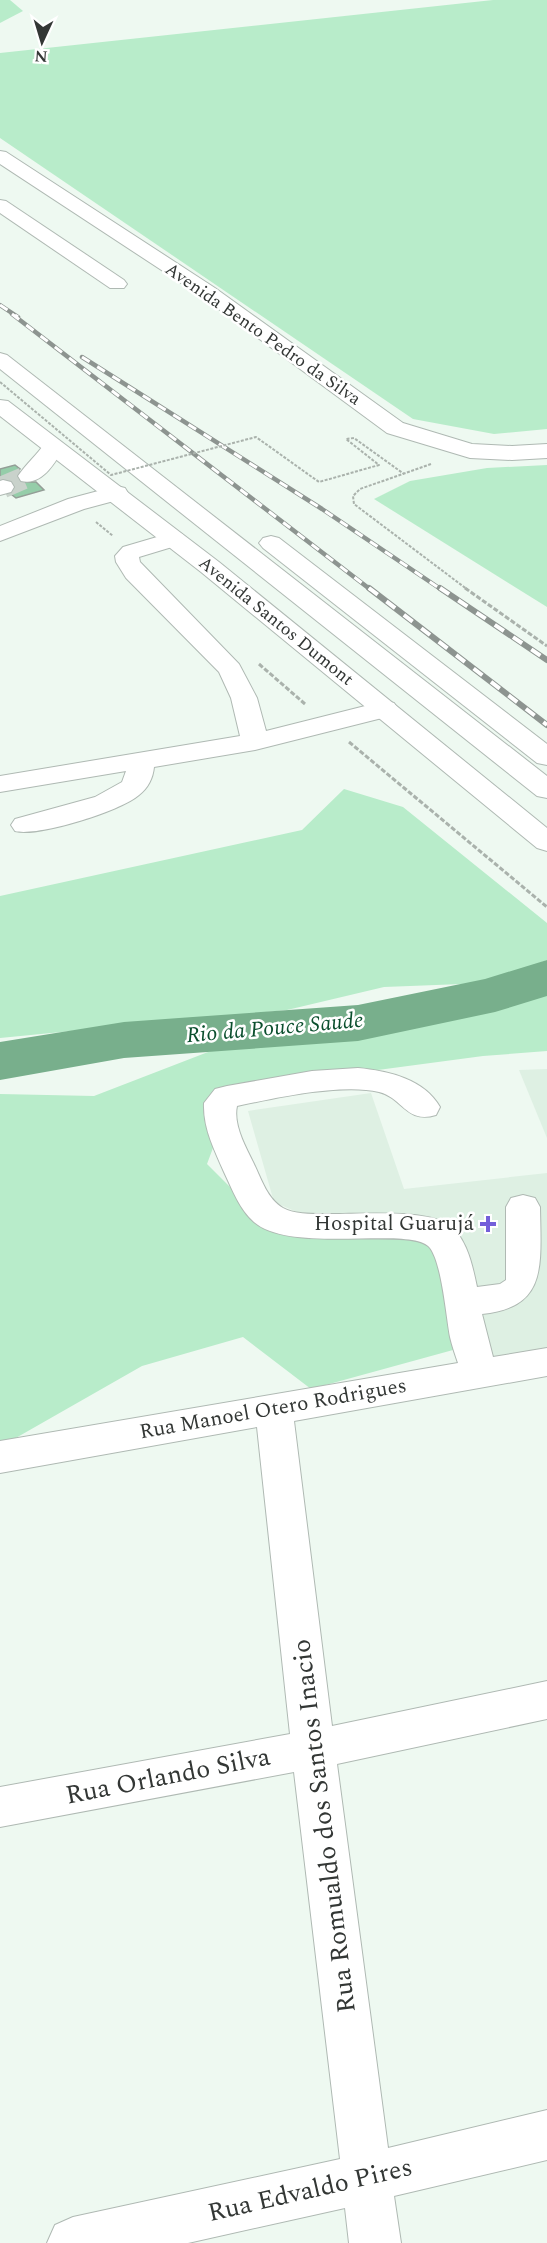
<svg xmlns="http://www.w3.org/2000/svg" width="547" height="2243" font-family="Spectral,serif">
	<rect width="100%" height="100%" fill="#eef9f1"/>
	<g fill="#def0e3">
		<path d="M 547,1069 L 547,1138 L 519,1070 Z"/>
		<path d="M 371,1093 L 404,1189 L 547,1173 L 547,1352 L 489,1362 L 456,1228 L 377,1217 L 317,1221 L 274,1202 L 248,1111 Z"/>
	</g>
	<g fill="#b8ecca">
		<path d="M 0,0 L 10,0 L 23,11 L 0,23 Z"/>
		<path d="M 493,0 L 547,0 L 547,429 L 494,434 L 413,419 L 0,138 L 0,53 Z"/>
		<path d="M 547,465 L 547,607 L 374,499 L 410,481 L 487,468 Z"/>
		<path d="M 344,789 L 403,807 L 547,923 L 547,960 L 488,983 L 384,987 L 287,1010 L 0,1038 L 0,896 L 302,830 Z"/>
		<path d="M 547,987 L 547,1051 L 483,1056 L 235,1089 L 207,1164 L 260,1217 L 441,1242 L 451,1286 L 453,1350 L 311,1389 L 243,1337 L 142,1366 L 14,1439 L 0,1441 L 0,1094 L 94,1096 L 260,1032 L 470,1010 Z"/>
	</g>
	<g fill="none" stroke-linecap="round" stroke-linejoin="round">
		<path fill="#78af8c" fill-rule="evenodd" d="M 547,960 L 547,996 L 495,1012 L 358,1041 L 124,1058 L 0,1080 L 0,1042 L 124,1022 L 358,1005 L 485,979 Z"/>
	</g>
	<path fill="#95cda9" stroke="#949e97" stroke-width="1.5" d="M 15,465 L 20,469 L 16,475 L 19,482 L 36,482 L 44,490 L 16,498 L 11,494 L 16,486 L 12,480 L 0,479 L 0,469 Z"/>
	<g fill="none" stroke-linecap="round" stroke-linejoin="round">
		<path stroke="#c9d2cb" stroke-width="22" stroke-dasharray="22 10" stroke-linecap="butt" d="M 3,487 L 29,476"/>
		<defs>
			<g id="minor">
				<path d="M 0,151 L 6,152 L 215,288 L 403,423 L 472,444 L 512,446 L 547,444 L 547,458 L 512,460 L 470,458 L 387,433 L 201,296 L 0,164 Z"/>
				<path d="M 0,200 L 6,201 L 124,280 L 127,284 L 124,288 L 110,288 L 0,213 Z"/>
				<path d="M 53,441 L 61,443 L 64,448 C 54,464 42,486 21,481 L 18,476 C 26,464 37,455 45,443 Z"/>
				<path d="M 3,480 L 11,482 L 14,487 L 11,492 L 0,495 L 0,481 Z"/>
				<path d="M 117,486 L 125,488 L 128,493 L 125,498 L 84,509 L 0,541 L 0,526 L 68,499 Z"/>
				<path d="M 174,532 L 182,534 L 186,539 L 182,544 L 139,557 L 140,562 L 239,664 L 257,698 L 266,731 L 385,701 L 394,703 L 398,709 L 394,715 L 255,750 L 154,767 C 153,778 148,788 139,795 C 121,811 38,837 15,831 L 11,825 L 15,819 L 95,797 L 122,782 L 126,771 L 0,792 L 0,776 L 240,736 L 231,698 L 219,672 L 126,578 L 116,562 L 115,556 L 123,547 Z"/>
				<path d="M 358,1068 C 389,1071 424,1079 440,1107 L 436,1115 C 406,1124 403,1098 379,1092 C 342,1083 275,1098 237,1106 C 233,1124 245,1146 253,1162 C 261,1178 267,1199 283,1208 C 294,1214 310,1214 323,1214 C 353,1215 432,1207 453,1228 C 468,1243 473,1268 477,1287 L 500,1284 L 506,1280 L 506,1207 L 511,1198 L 523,1195 L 535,1198 L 540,1207 C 541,1268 547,1307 482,1314 L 493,1357 L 547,1348 L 547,1376 L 294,1421 L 332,1726 L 547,1681 L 547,1719 L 337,1764 L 388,2148 L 547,2110 L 547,2160 L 394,2196 L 401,2243 L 349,2243 L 345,2208 L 188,2243 L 47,2243 L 55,2225 L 73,2217 L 340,2159 L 294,1772 L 0,1827 L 0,1787 L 290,1734 L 257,1427 L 0,1473 L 0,1441 L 458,1363 C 455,1354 452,1346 450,1337 C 446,1316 442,1264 430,1248 C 413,1225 292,1255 254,1222 C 240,1210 232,1189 224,1172 C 214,1149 203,1128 204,1103 L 215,1089 L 227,1086 L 312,1071 Z"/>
			</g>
			<g id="major">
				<path d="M 0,353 L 7,355 L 547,776 L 547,798 L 537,796 L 0,369 Z"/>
				<path d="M 0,400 L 8,401 L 219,562 L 547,828 L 547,851 L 537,848 L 201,572 L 0,416 Z"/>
				<path d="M 271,536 L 279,538 L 547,744 L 547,765 L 537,763 L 263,548 L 259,543 L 263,538 Z"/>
			</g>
		</defs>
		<use href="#minor" stroke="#afb9b3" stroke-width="2"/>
		<use href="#major" stroke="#afb9b3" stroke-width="2"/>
		<g stroke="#aab2ac" stroke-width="2" stroke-dasharray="3 1.5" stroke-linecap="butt">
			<path d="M 431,464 L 360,489 L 353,496 L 354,504 L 468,590"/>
			<path d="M 96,522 L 113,536"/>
		</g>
		<g stroke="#aab2ac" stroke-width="3" stroke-dasharray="5 2" stroke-linecap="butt">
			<path d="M 465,588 L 547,646"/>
			<path d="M 259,664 L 305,704"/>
			<path d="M 349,742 L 547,907"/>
		</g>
		<use href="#minor" fill="#fff" fill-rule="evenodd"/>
		<use href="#major" fill="#fff" fill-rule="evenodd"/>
		<defs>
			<g id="rail-far1">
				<path d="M 0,305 L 18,317"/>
				<path d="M 12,314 L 371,590"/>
				<path d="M 82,357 L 322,509 L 442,590"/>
			</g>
			<g id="rail">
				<path d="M 369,588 L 547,725"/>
				<path d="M 440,588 L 547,660"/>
			</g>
		</defs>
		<use href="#rail-far1" stroke="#8d9490" stroke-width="4.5"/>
		<use href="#rail" stroke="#8d9490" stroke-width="6"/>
		<use href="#rail-far1" stroke="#fff" stroke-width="3" stroke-dasharray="9" stroke-linecap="butt"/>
		<use href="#rail" stroke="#fff" stroke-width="4" stroke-dasharray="11" stroke-linecap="butt"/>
		<path stroke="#aab2ac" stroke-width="2" stroke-dasharray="3 1.5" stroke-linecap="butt" d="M 0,382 L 111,475 L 256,437 L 319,482 L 379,465 L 346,439 L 354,438 L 404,474"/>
	</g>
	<path fill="#745fda" stroke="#fff" stroke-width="2" d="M485 1215h6v6h6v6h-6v6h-6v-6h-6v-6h6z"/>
	<g text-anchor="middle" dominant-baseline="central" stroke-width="5" stroke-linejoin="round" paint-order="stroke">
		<g font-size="18" fill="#333735" stroke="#fff">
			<text transform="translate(263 334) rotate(35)">Avenida Bento Pedro da Silva</text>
			<text transform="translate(276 621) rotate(39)">Avenida Santos Dumont</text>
		</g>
		<g font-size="21" fill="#333735" stroke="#fff" text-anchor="end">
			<text x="474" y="1224">Hospital Guarujá</text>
		</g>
		<g font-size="21" fill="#333735" stroke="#fff">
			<text transform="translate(273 1409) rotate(-10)">Rua Manoel Otero Rodrigues</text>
		</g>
		<g font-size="22" font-style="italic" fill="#0b4f2e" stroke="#fff">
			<text transform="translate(275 1028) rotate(-5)">Rio da Pouce Saude</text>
		</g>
		<g font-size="26" fill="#333735" stroke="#fff">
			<text transform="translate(168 1776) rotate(-11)">Rua Orlando Silva</text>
			<text transform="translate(324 1826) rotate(-97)">Rua Romualdo dos Santos Inacio</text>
			<text transform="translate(310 2190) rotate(-13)">Rua Edvaldo Pires</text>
		</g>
	</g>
	<g transform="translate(42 42) rotate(184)" stroke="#ffffff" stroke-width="4.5" paint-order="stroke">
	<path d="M0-4.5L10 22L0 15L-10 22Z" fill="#333735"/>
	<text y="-9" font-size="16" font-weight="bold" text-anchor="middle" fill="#333735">N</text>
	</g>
</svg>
